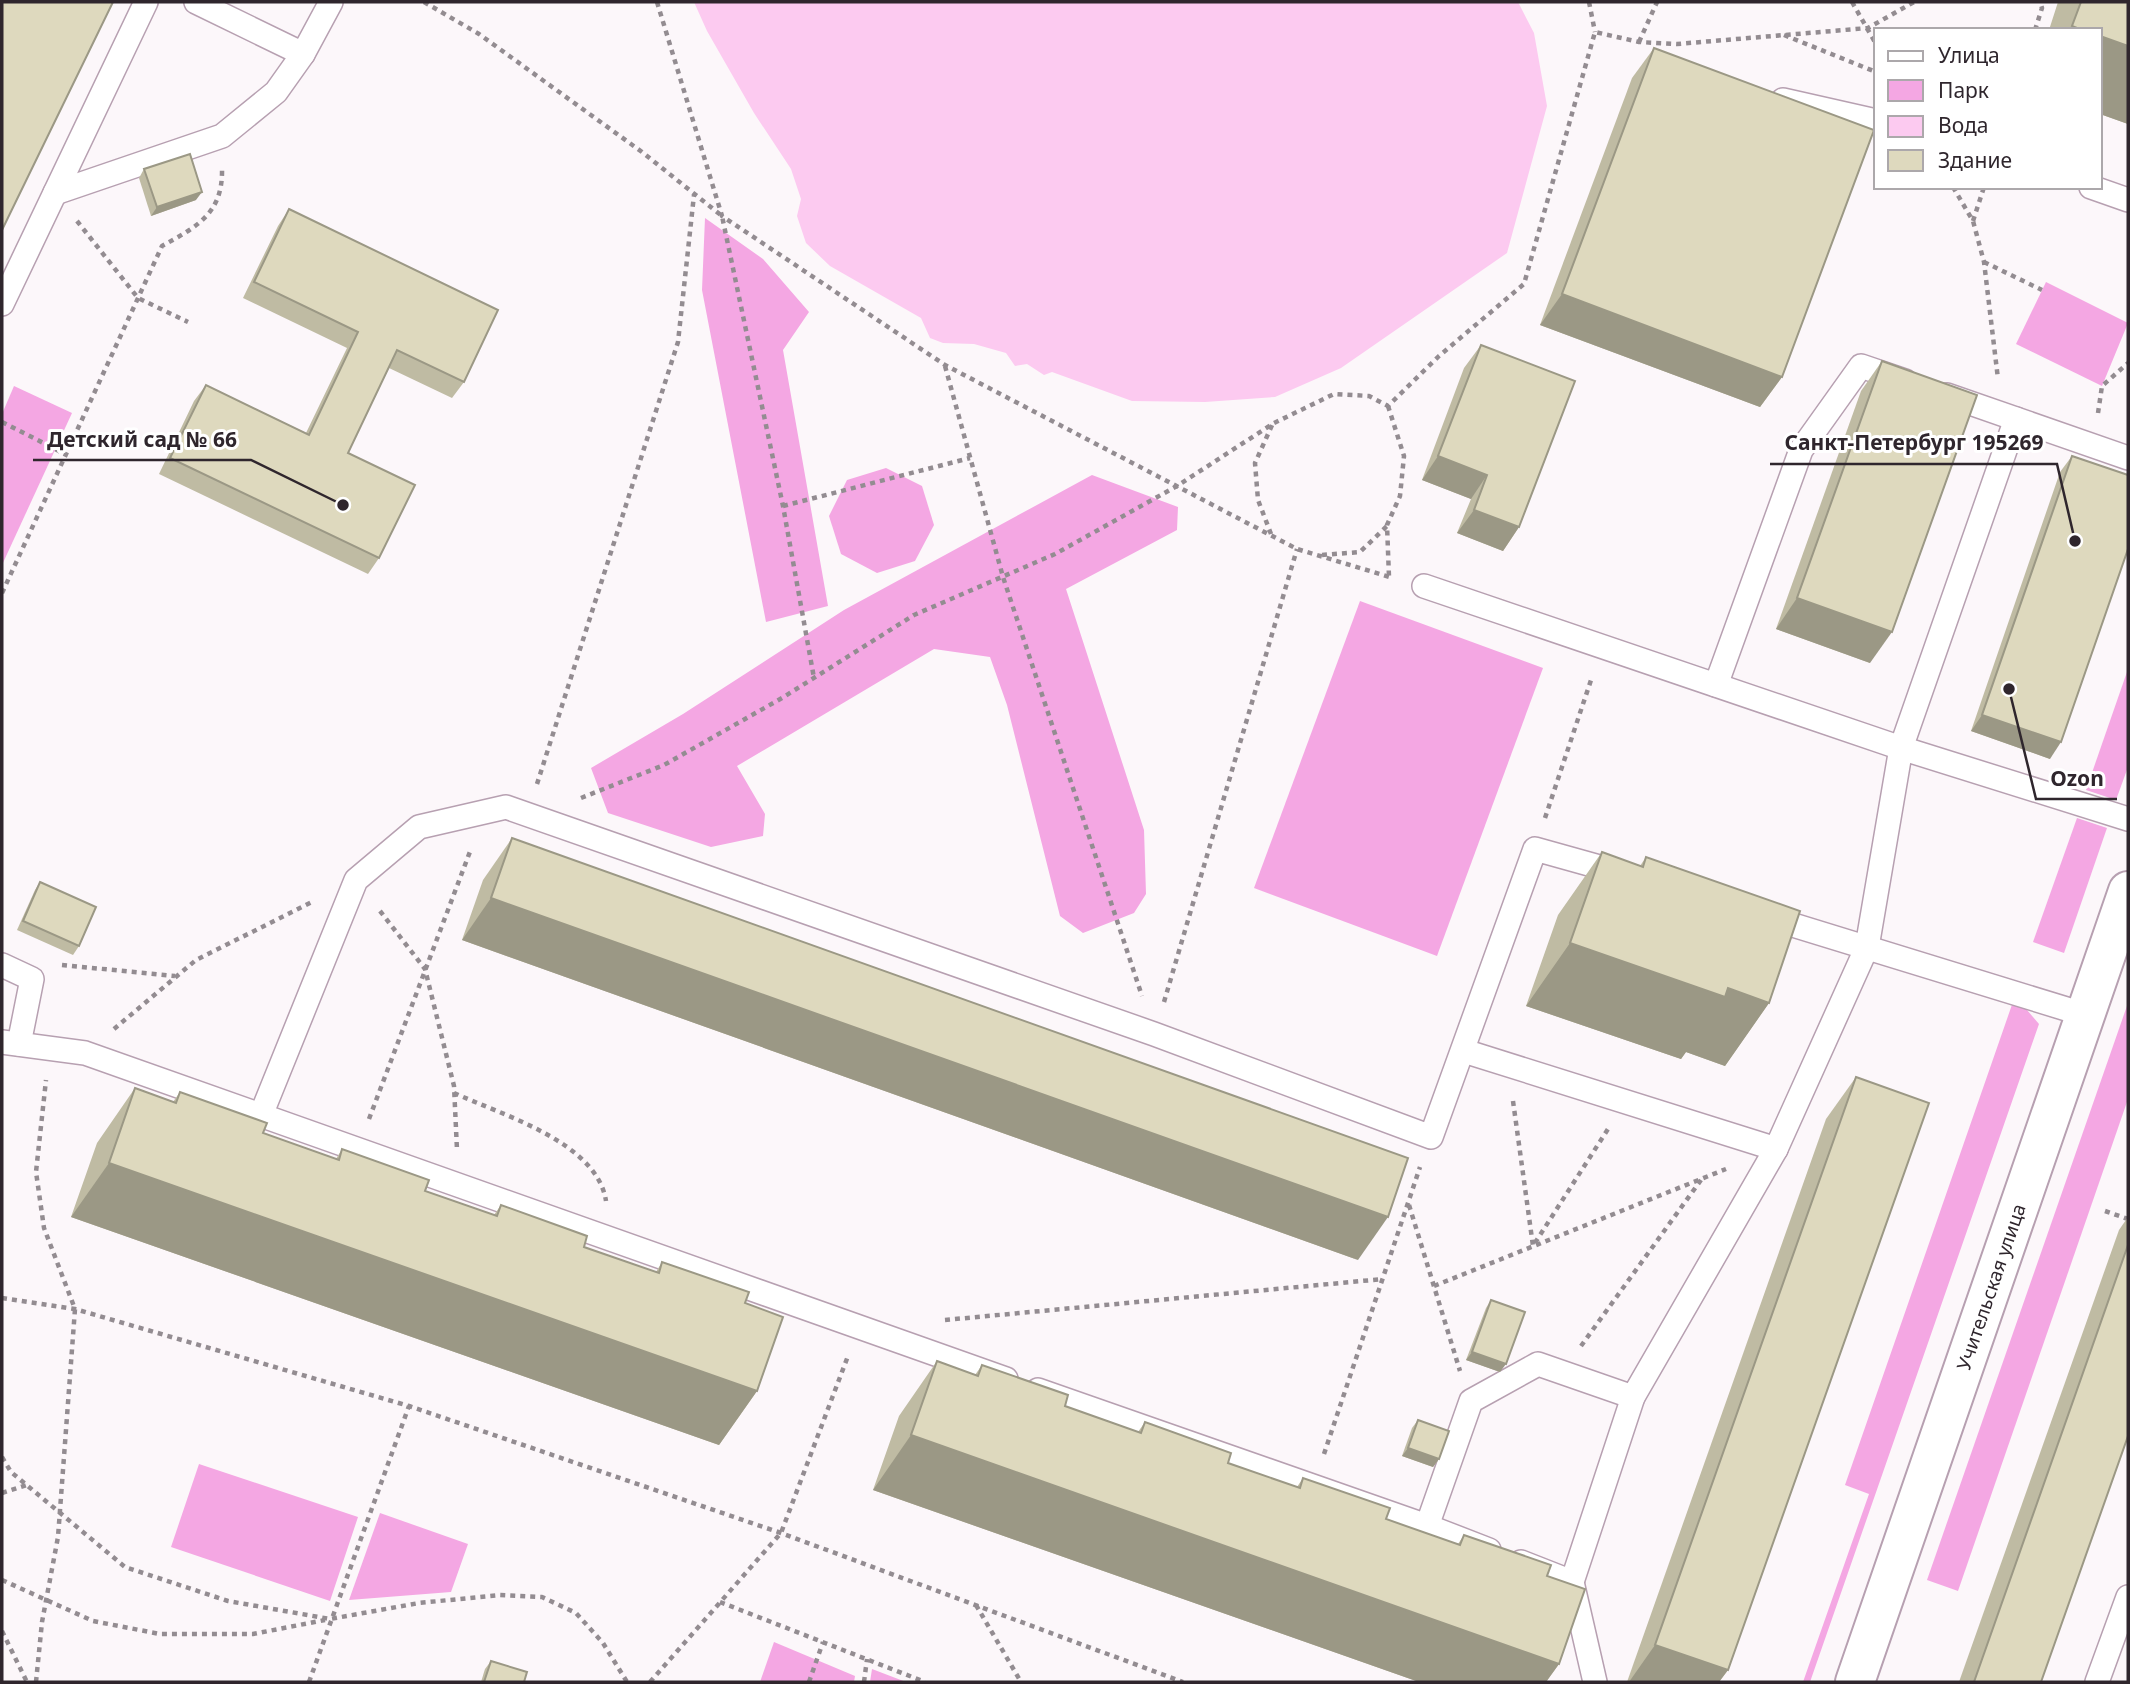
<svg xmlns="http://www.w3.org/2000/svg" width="2130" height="1684" font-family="'Noto Sans',sans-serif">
	<rect width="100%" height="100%" fill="#fcf7fa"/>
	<g fill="#f4a7e3">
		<path d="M 705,218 L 763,259 L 809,312 L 783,350 L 828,606 L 766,622 L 702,290 Z"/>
		<path d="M 2046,282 L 2128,323 L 2102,386 L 2016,344 Z"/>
		<path d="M 14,386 L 72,413 L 2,565 L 2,414 Z"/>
		<path d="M 886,468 L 922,486 L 934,525 L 915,561 L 877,573 L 841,554 L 829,516 L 847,480 Z"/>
		<path d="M 1092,475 L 1178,507 L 1177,530 L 1066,589 L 1144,830 L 1146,894 L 1134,913 L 1083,933 L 1060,916 L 1007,705 L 990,657 L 934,649 L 737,766 L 765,814 L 763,836 L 711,847 L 608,813 L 591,768 L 683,714 L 844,610 Z"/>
		<path d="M 1360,601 L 1543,668 L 1437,956 L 1254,888 Z"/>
		<path d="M 2128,669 L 2128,767 L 2116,800 L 2086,790 Z"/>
		<path d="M 2077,818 L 2107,828 L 2064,953 L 2033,942 Z"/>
		<path d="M 2015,996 L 2039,1024 L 1810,1682 L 1803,1682 L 1869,1494 L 1845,1485 Z"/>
		<path d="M 2128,1003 L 2128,1099 L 1958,1591 L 1927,1580 Z"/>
		<path d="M 199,1464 L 358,1517 L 330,1601 L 171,1547 Z"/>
		<path d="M 380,1513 L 468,1544 L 451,1592 L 349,1600 Z"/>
		<path d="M 774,1642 L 855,1676 L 854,1682 L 760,1682 Z"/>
		<path d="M 872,1669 L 906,1682 L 870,1682 Z"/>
	</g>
	<path fill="#fccaf0" d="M 694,2 L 1518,2 L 1534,33 L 1547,106 L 1507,253 L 1341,368 L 1275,397 L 1205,402 L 1132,401 L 1052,372 L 1044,375 L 1027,364 L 1015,366 L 1006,353 L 974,344 L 943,343 L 930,338 L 921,318 L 830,266 L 806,243 L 797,216 L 801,199 L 791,169 L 754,113 L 707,31 Z"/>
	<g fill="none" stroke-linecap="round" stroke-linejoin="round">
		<defs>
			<g id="service">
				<path d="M 196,2 L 303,54"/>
				<path d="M 1783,100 L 1876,121"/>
				<path d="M 2091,187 L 2128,200"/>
				<path d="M 55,193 L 222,136 L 276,92 L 303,54 L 331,2"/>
				<path d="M 2,304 L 146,2"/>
				<path d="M 1947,395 L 2128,458"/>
				<path d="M 1424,586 L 1901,748 L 2016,419"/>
				<path d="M 1716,685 L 1801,450 L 1861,366 L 1905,381"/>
				<path d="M 1767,917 L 2086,1015"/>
				<path d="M 2,965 L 32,979 L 19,1044"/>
				<path d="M 2,1042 L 85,1053 L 1006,1379"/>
				<path d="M 1464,1051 L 1776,1149"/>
				<path d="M 261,1115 L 356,880 L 419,827 L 506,807 L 1154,1034 L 1431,1137 L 1535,849 L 1621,873"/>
				<path d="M 1038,1390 L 1427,1526 L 1471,1401 L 1538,1364 L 1633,1397"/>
				<path d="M 1427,1526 L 1489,1550"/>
				<path d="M 1521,1562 L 1572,1582 L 1595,1682"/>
				<path d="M 1572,1582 L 1633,1397 L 1776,1149 L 1867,947 L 1901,748 L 2128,819"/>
				<path d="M 2097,1682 L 2128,1597"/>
			</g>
			<path id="minor" d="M 1855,1682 L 2128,891"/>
		</defs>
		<use href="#service" stroke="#b7a0b1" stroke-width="26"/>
		<use href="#minor" stroke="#b7a0b1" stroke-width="42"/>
		<g stroke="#938c91" stroke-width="4.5" stroke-dasharray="5 5" stroke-linecap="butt">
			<path d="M 424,2 L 479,34 L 642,152 L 722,216 L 783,506 L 814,678"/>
			<path d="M 657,2 L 722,216 L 945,365 L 1297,549 L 1393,578"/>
			<path d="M 1589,2 L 1595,32"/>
			<path d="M 1852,2 L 1876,44"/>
			<path d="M 2035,30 L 2042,8 L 2040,2"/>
			<path d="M 1784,35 L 1876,72"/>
			<path d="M 1639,42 L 1657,2"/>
			<path d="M 1953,187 L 1973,221 L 1984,262 L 1998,379"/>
			<path d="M 77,221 L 138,298 L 188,322"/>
			<path d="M 1973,221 L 1984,187"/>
			<path d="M 1984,262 L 2042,290"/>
			<path d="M 945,366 L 1003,577 L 1142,996"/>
			<path d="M 1388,406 L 1404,456 L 1400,496 L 1387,525 L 1389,577"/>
			<path d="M 2098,413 L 2102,386 L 2128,363"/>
			<path d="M 2,422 L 65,454"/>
			<path d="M 783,506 L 970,458"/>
			<path d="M 1271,534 L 1258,500 L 1255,463 L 1273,423"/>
			<path d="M 1322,555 L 1360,552 L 1387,526"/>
			<path d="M 2,593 L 162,246 C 196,227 223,214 222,169"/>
			<path d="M 537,784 L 678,342 L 694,195"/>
			<path d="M 581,798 L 664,765 L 782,698 L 914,615 L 1055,554 L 1177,486 L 1274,423 L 1334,394 L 1369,396 L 1388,406 L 1439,356 L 1524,284 L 1595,32 L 1639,42 L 1677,44 L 1868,28 L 1914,2"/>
			<path d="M 1545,818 L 1592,677"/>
			<path d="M 380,911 L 425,969 L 454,1086 L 457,1150"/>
			<path d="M 62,965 L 175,976"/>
			<path d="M 1164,1002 L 1297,549"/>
			<path d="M 114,1029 L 196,960 L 312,902"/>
			<path d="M 454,1093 C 502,1115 597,1142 606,1201"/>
			<path d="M 1513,1101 L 1533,1246 L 1608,1129"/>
			<path d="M 369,1119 L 471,849"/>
			<path d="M 1409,1205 L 1460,1371"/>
			<path d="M 2105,1211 L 2128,1219"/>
			<path d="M 1434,1286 L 1726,1169"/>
			<path d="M 2,1298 L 75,1309 L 409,1406 L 781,1533 L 1183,1682"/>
			<path d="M 945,1320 L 1383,1279"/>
			<path d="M 1581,1346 L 1701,1180"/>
			<path d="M 1324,1454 L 1420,1167"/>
			<path d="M 2,1457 L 11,1472 L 125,1567 L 228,1601 L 330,1619 L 419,1603 L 500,1595 L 542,1597 L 576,1613 L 603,1643 L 627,1682"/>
			<path d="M 2,1493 L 27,1485"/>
			<path d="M 2,1580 L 93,1621 L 160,1634 L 253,1634 L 325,1620"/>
			<path d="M 720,1602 L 925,1682"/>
			<path d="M 976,1605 L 1021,1682"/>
			<path d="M 2,1631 L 27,1682"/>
			<path d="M 36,1682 L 42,1622 L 58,1537 L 75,1309 L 44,1228 L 36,1172 L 46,1080"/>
			<path d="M 309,1682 L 409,1406"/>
			<path d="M 650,1682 L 781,1533 L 848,1356"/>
			<path d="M 809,1682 L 823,1642"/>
			<path d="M 864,1682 L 867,1659"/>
		</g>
		<use href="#service" stroke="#fff" stroke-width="23"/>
		<use href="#minor" stroke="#fff" stroke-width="38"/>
	</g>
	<g fill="#bfbba3">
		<path d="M 2058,2 L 2128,2 L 2128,124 L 2100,114 L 2100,30 L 2049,30 Z"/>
		<path d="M 1654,48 L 1782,377 L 1760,407 L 1540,325 L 1632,78 Z"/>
		<path d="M 144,169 L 196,200 L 151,216 L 139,178 Z"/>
		<path d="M 289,209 L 464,382 L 452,398 L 389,368 L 348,453 L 379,558 L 368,574 L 159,474 L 194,401 L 206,385 L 306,433 L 347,348 L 243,298 L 278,226 Z"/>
		<path d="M 1481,345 L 1519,527 L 1503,551 L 1457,533 L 1471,499 L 1422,480 L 1464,368 Z"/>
		<path d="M 1882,361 L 1870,663 L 1776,629 L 1861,391 Z"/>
		<path d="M 2072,456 L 2050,759 L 1971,731 L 2060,472 Z"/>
		<path d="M 512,838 L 1358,1260 L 462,940 L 483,880 Z"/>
		<path d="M 1602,852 L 1640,866 L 1646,857 L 1769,1003 L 1725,1066 L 1686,1052 L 1681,1059 L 1526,1006 L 1558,915 Z"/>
		<path d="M 40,882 L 79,946 L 73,955 L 17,930 L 35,890 Z"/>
		<path d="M 1856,1077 L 1728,1670 L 1719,1682 L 1627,1682 L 1826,1119 Z"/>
		<path d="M 135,1088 L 173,1102 L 180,1092 L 263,1133 L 336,1159 L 342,1149 L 425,1191 L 494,1215 L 501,1205 L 584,1247 L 656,1272 L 662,1262 L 745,1303 L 757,1391 L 719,1445 L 71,1217 L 97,1143 Z"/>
		<path d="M 2128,1217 L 2128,1436 L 2041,1682 L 1959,1682 L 2119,1230 Z"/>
		<path d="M 1491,1300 L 1500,1372 L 1466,1360 L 1486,1308 Z"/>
		<path d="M 937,1361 L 975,1375 L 982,1365 L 1065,1406 L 1138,1432 L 1145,1422 L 1228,1463 L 1297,1487 L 1303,1478 L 1386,1519 L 1458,1544 L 1464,1535 L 1547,1576 L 1559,1664 L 1546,1682 L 1419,1682 L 873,1490 L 899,1416 Z"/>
		<path d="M 1418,1420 L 1439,1459 L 1433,1467 L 1402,1456 L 1412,1428 Z"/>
		<path d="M 491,1661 L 524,1682 L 481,1682 L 485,1669 Z"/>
	</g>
	<g fill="#9b9885">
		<path d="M 2072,26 L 2082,30 L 2070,30 Z"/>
		<path d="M 2100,36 L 2128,46 L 2128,124 L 2100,114 Z"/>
		<path d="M 202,192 L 196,200 L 151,216 L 157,207 Z"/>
		<path d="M 1562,294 L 1782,377 L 1760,407 L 1540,325 Z"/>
		<path d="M 1438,456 L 1487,475 L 1471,499 L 1422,480 Z"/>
		<path d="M 1474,510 L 1519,527 L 1503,551 L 1457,533 Z"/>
		<path d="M 1797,598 L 1892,632 L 1870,663 L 1776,629 Z"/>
		<path d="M 1982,715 L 2061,742 L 2050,759 L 1971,731 Z"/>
		<path d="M 491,898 L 1388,1217 L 1358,1260 L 462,940 Z"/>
		<path d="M 1570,943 L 1728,988 L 1769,1003 L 1725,1066 L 1686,1052 L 1681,1059 L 1526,1006 Z"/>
		<path d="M 109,1163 L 757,1391 L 719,1445 L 71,1217 Z"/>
		<path d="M 1472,1352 L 1506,1364 L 1500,1372 L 1466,1360 Z"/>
		<path d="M 911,1435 L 1559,1664 L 1546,1682 L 1419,1682 L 873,1490 Z"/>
		<path d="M 1408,1448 L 1439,1459 L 1433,1467 L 1402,1456 Z"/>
		<path d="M 1655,1645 L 1728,1670 L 1719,1682 L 1629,1682 Z"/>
	</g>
	<g fill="#ded9be" stroke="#9b9885" stroke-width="2">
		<path d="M 2,2 L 113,2 L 2,230 Z"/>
		<path d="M 2081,2 L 2128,2 L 2128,46 L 2100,36 L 2100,30 L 2082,30 L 2072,26 Z"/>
		<path d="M 1654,48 L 1874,130 L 1782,377 L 1562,294 Z"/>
		<path d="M 190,154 L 202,192 L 157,207 L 144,169 Z"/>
		<path d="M 289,209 L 498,310 L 464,382 L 397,350 L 348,453 L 415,485 L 379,558 L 170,458 L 206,385 L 309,435 L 358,332 L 254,282 Z"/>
		<path d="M 1481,345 L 1575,381 L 1519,527 L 1474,510 L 1487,475 L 1438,456 Z"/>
		<path d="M 1882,361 L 1977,395 L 1892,632 L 1797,598 Z"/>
		<path d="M 2072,456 L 2128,475 L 2128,549 L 2061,742 L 1982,715 Z"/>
		<path d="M 512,838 L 1408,1158 L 1388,1217 L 491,898 Z"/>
		<path d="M 1602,852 L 1643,867 L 1646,857 L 1800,911 L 1769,1003 L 1728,988 L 1725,997 L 1570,943 Z"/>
		<path d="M 40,882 L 96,907 L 79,946 L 23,921 Z"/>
		<path d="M 1856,1077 L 1929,1103 L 1728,1670 L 1655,1645 Z"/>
		<path d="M 135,1088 L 176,1103 L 180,1092 L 267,1123 L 263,1133 L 339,1160 L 342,1149 L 429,1180 L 425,1191 L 497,1216 L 501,1205 L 587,1236 L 584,1247 L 659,1273 L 662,1262 L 749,1292 L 745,1303 L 783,1317 L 757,1391 L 109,1163 Z"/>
		<path d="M 2128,1245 L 2128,1436 L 2041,1682 L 1974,1682 Z"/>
		<path d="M 1491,1300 L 1525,1312 L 1506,1364 L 1472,1352 Z"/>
		<path d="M 937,1361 L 978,1376 L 982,1365 L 1068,1395 L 1065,1406 L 1141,1433 L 1145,1422 L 1231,1453 L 1228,1463 L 1300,1488 L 1303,1478 L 1390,1508 L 1386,1519 L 1460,1545 L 1464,1535 L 1551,1565 L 1547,1576 L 1585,1589 L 1559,1664 L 911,1435 Z"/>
		<path d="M 1418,1420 L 1449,1431 L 1439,1459 L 1408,1448 Z"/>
		<path d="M 491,1661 L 527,1672 L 524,1682 L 484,1682 Z"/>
	</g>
	<g text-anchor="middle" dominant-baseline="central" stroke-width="6" stroke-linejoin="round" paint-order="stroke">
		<g font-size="19" fill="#2f262d" stroke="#fff">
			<text transform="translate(1991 1287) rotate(-71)">Учительская улица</text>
		</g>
	</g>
	<path fill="none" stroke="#2f262d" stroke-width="2.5" d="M343 505L251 460H33M2075 541L2057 464H1770M2009 689L2036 799H2117"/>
	<g fill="#2f262d" stroke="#fff" stroke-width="2.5">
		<circle cx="343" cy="505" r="7"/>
		<circle cx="2075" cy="541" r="7"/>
		<circle cx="2009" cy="689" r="7"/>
	</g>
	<g font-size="21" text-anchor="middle" font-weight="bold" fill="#2f262d" stroke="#fff" stroke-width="6" stroke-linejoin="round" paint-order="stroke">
		<text x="142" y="447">Детский сад № 66</text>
		<text x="1914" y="450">Санкт-Петербург 195269</text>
		<text x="2077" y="786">Ozon</text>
	</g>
	<rect width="2130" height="1684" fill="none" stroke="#2f262d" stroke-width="7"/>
	<rect x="1874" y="28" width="228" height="161" fill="#ffffff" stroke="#aca8ab" stroke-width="2"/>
	<rect x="1888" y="51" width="35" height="10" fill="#ffffff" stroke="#aca8ab" stroke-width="2"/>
	<text x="1938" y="63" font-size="21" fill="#2f262d">Улица</text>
	<rect x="1888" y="80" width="35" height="21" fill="#f4a7e3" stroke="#aca8ab" stroke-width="2"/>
	<text x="1938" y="98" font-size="21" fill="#2f262d">Парк</text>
	<rect x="1888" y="116" width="35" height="21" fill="#fccaf0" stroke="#aca8ab" stroke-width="2"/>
	<text x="1938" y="133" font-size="21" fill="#2f262d">Вода</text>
	<rect x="1888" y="150" width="35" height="21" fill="#ded9be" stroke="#aca8ab" stroke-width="2"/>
	<text x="1938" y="168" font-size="21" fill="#2f262d">Здание</text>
</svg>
